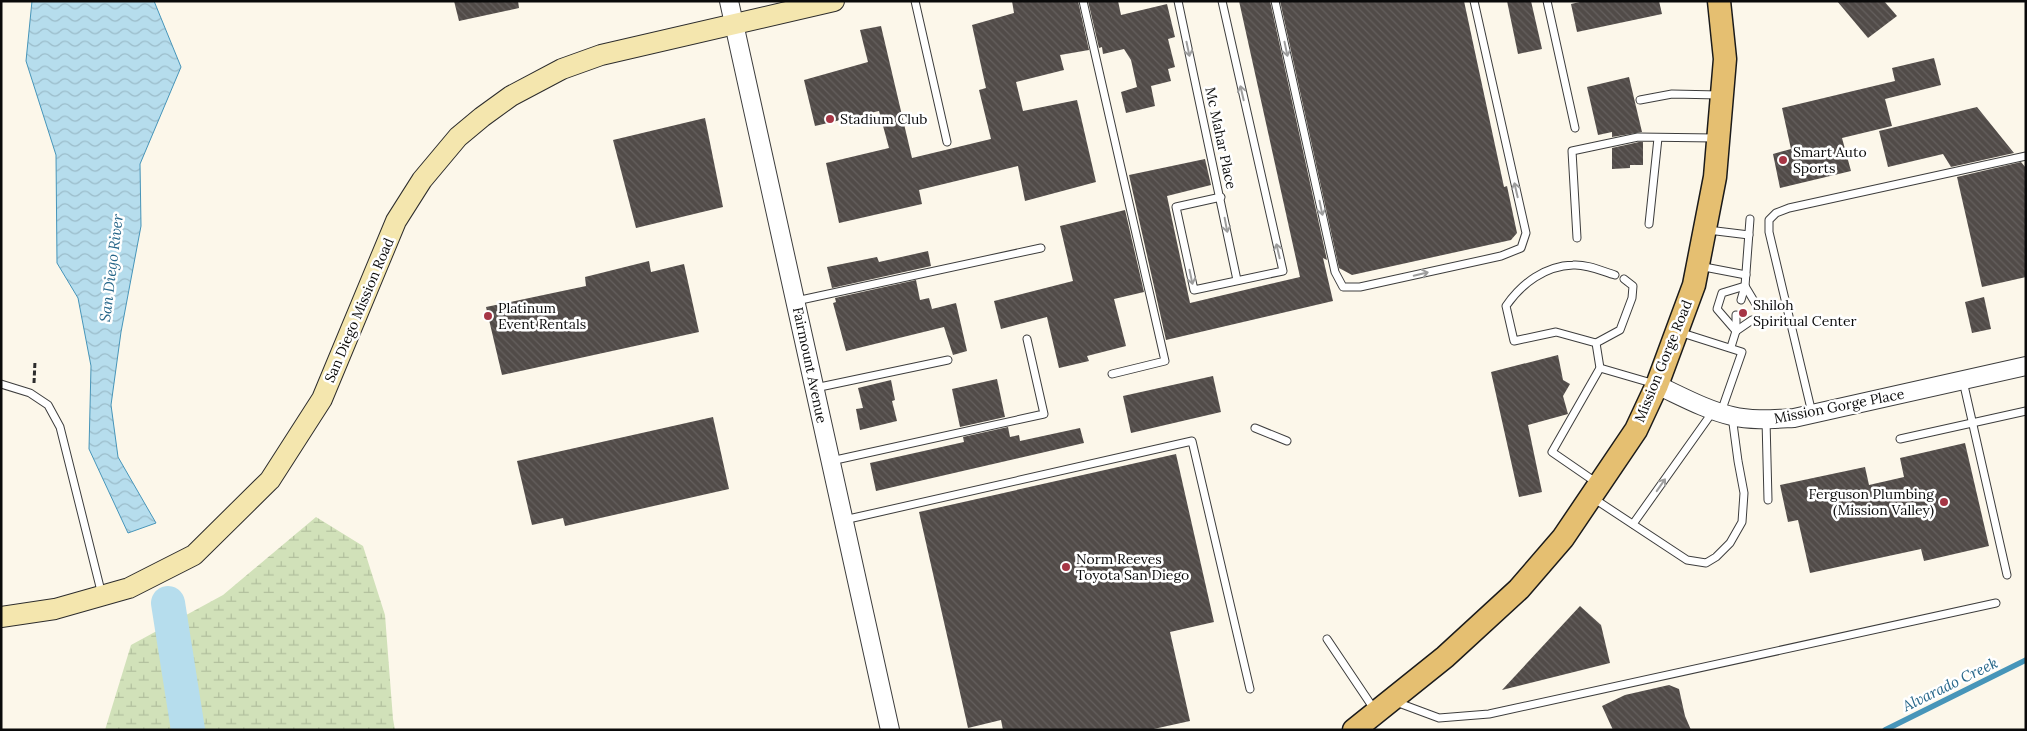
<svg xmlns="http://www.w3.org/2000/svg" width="2027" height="731" font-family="Lora,serif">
	<defs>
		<pattern id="wetland-marsh" width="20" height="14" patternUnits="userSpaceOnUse" patternTransform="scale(1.25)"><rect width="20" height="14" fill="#d1e1b9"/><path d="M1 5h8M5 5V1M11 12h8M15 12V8" fill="none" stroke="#b2c09e"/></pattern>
		<pattern id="water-waves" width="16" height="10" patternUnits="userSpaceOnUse" patternTransform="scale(1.25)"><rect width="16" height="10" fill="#b6dded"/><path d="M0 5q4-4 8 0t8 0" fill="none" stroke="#9bbcca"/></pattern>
		<pattern id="building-back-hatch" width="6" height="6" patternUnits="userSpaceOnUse" patternTransform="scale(1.25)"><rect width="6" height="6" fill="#514b48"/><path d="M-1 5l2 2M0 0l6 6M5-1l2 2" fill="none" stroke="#65605e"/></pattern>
	</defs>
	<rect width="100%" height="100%" fill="#fcf7ea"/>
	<path fill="url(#wetland-marsh)" d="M 316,517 L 363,546 L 385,615 L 393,719 L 395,730 L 105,730 L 131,645 L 223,595 Z"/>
	<path fill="url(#water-waves)" stroke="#4795b9" d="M 32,1 L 154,1 L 181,67 L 140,164 L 141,226 L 121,332 L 111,405 L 118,457 L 156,523 L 128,533 L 89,449 L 91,366 L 78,298 L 57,263 L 56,155 L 26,61 Z"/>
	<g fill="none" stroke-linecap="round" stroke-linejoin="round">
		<path stroke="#4795b9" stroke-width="5.5" d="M 1885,730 L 2026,660"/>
		<path stroke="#b6dded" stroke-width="34" d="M 168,603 L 188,730"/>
	</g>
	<g fill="url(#building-back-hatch)">
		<path d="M 454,1 L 518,1 L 519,8 L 459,21 Z"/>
		<path d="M 1012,1 L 1078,1 L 1089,50 L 1060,55 L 1064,70 L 1016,82 L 1023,111 L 1077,100 L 1096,182 L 1025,201 L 1018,166 L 919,190 L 922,204 L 839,223 L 826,163 L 889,148 L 879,111 L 815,126 L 804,80 L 868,62 L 860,30 L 881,26 L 912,158 L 991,139 L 979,90 L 986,88 L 972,25 L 1014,13 Z"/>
		<path d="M 1088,1 L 1118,1 L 1121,15 L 1167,4 L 1175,37 L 1168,39 L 1175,67 L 1168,69 L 1171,81 L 1151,86 L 1155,106 L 1126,113 L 1121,92 L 1137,87 L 1131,60 L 1124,49 L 1103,54 L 1102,47 L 1099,48 Z"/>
		<path d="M 1239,1 L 1270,1 L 1327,260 L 1323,258 L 1333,301 L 1166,340 L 1129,175 L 1205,159 L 1211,185 L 1167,196 L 1190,303 L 1300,277 Z"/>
		<path d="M 1280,1 L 1464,1 L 1504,187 L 1507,186 L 1517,233 L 1511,240 L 1352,275 L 1339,268 Z"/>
		<path d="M 1507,1 L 1531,1 L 1542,49 L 1518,54 Z"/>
		<path d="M 1584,1 L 1659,1 L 1662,14 L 1577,32 L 1571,4 Z"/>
		<path d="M 1837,1 L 1884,1 L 1897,16 L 1868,38 Z"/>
		<path d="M 1934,58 L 1941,85 L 1885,99 L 1892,126 L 1842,138 L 1851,171 L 1780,188 L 1773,154 L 1791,149 L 1782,108 L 1895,81 L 1892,68 Z"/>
		<path d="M 1629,77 L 1642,132 L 1612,137 L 1612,132 L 1598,135 L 1587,87 Z"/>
		<path d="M 1977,107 L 2014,153 L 1951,167 L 1943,154 L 1888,167 L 1879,131 Z"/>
		<path d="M 705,118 L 723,207 L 636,228 L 613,140 Z"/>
		<path d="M 1639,142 L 1643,142 L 1643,165 L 1630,165 L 1630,168 L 1612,169 L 1612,148 Z"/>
		<path d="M 2021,162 L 2026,168 L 2026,277 L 1982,287 L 1957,177 Z"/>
		<path d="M 1125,210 L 1144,292 L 1114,299 L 1126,346 L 1087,356 L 1089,361 L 1059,368 L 1047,317 L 1001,329 L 994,301 L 1073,281 L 1060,226 Z"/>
		<path d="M 928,251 L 931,266 L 832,288 L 827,267 L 877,257 L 879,262 Z"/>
		<path d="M 649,261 L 651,272 L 684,264 L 699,332 L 502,375 L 486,307 L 586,286 L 585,277 Z"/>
		<path d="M 916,280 L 920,300 L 929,298 L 932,309 L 956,303 L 967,351 L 953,355 L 944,327 L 846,351 L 833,303 L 836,302 L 835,298 Z"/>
		<path d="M 1984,297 L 1991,329 L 1972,333 L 1965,302 Z"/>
		<path d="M 1558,355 L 1563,380 L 1570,384 L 1563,396 L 1568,414 L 1528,425 L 1542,492 L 1519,497 L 1491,372 Z"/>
		<path d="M 1213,376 L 1221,412 L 1131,433 L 1123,396 Z"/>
		<path d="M 997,379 L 1005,417 L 960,427 L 952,389 Z"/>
		<path d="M 891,380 L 895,400 L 892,401 L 897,421 L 860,430 L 856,409 L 863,408 L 858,388 Z"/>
		<path d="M 713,417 L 729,489 L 565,526 L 563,518 L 532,525 L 517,461 Z"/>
		<path d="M 1008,427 L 1010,437 L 1019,435 L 1020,441 L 1080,428 L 1084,443 L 876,491 L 870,463 L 964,442 L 963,437 Z"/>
		<path d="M 1965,443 L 1989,546 L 1924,561 L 1921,549 L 1810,573 L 1798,520 L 1788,522 L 1780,485 L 1865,467 L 1869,485 L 1904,477 L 1900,458 Z"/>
		<path d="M 1176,454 L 1214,622 L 1170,632 L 1190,721 L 1149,730 L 1003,730 L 1001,720 L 968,728 L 919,512 Z"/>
		<path d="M 1580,606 L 1601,625 L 1610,663 L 1502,690 Z"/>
		<path d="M 1669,685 L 1679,689 L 1685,716 L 1691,730 L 1613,730 L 1602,706 L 1625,695 Z"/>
	</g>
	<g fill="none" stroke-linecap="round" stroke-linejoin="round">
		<defs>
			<g id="service">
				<path d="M 915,1 L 947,142"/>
				<path d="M 1083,1 L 1165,361 L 1112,374"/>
				<path d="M 1178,1 L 1237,280"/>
				<path d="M 1275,1 L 1335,272 L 1343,287 L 1360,287 L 1501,256 L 1521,248 L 1526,233 L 1474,1"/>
				<path d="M 1547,1 L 1575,128"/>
				<path d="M 1640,100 L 1672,94 L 1719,95"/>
				<path d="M 1221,197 L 1176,207 L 1194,290 L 1283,271 L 1222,1"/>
				<path d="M 1649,224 L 1658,138"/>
				<path d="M 1708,230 L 1749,235"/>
				<path d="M 1577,238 L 1572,151 L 1638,137 L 1715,138"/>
				<path d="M 1699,266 L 1746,275"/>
				<path d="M 1745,286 L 1757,306"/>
				<path d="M 1741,300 L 1745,286 L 1750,219"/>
				<path d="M 796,301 L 1041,248"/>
				<path d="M 1736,331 L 1717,309 L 1722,293 L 1745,286"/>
				<path d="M 1736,331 L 1752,320"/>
				<path d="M 1679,332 L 1742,352 L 1721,412"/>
				<path d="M 1596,343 L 1620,330 L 1632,298 L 1633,286 L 1624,279"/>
				<path d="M 1731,347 L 1736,331 L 1736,315"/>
				<path d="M 1600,368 L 1655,384"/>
				<path d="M 1963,381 L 2007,575"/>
				<path d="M 1,384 L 30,393 L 48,405 L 60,427 L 102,595"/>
				<path d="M 815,388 L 948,360"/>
				<path d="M 1812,413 L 1769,232 L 1769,220 L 1776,213 L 1789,208 L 2026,156"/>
				<path d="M 1766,420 L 1768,500"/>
				<path d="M 1255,428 L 1287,441"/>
				<path d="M 1900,439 L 2026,411"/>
				<path d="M 831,461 L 1044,414 L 1027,339"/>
				<path d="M 1597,483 L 1552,452 L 1600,368 L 1596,343 L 1556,332 L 1514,341 L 1506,306 C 1522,283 1545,266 1573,265 C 1587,264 1602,271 1615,275"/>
				<path d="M 1593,498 L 1687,560 L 1706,563 L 1716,557 L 1730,543 L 1742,522 L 1744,493 L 1738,461 L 1732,416"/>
				<path d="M 844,520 L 1192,441 L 1250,689"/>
				<path d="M 1633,524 L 1714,410"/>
				<path d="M 1327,639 L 1374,709"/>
				<path d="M 1396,702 L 1439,718 L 1489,714 L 1996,603"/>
			</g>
			<g id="tertiary">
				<path d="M 729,1 L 890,730"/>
				<path d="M 1657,385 C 1681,396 1706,410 1732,416 C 1752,421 1774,419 1794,418 L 2026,366"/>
			</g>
			<path id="secondary" d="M 1,617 L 55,609 L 129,588 L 194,555 L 270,480 L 322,399 L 396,221 L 422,180 L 458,137 L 482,117 L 511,96 L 562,69 L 601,55 L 834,1"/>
			<path id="primary" d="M 1354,730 L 1445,657 L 1519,589 L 1563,538 L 1636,430 L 1657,385 L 1694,285 L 1715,177 L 1725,59 L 1719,1"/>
		</defs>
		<use href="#service" stroke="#3d3d3d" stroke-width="9"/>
		<use href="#tertiary" stroke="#3d3d3d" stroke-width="20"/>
		<use href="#secondary" stroke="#2c2c2c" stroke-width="22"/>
		<use href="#primary" stroke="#1b1b1b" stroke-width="25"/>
		<path stroke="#2c2c2c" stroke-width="3" stroke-dasharray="5 2.5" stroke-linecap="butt" d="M 34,383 L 35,361"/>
		<use href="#service" stroke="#fff" stroke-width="7"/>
		<use href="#tertiary" stroke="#fff" stroke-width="18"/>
		<use href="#secondary" stroke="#f4e6ae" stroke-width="20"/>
		<use href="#primary" stroke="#e5bf71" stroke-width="22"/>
	</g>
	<defs><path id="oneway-shaft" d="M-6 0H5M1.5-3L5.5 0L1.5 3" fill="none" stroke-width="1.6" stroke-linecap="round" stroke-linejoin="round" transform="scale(1.25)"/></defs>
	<g stroke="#9d9d9d">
		<use href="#oneway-shaft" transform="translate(1188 49) rotate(78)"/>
		<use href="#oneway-shaft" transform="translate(1286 49) rotate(78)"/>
		<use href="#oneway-shaft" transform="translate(1242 93) rotate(-103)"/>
		<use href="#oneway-shaft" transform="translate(1516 190) rotate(-103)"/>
		<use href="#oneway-shaft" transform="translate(1321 208) rotate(78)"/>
		<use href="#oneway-shaft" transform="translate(1226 225) rotate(79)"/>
		<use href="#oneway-shaft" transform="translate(1278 251) rotate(-103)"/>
		<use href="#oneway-shaft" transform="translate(1421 274) rotate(-13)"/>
		<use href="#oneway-shaft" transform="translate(1191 277) rotate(78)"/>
		<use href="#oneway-shaft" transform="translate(1661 485) rotate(-55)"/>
	</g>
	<g fill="#a63645" stroke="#fff" stroke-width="2">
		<circle cx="830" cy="119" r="5"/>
		<circle cx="1783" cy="160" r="5"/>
		<circle cx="1743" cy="313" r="5"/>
		<circle cx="488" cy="316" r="5"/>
		<circle cx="1944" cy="502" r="5"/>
		<circle cx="1066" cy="567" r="5"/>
	</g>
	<g text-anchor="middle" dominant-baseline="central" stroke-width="5" stroke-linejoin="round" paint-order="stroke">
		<g font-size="14" fill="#0a0a0a" stroke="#fff" text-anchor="start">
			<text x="840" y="119">Stadium Club</text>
			<text x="1793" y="152">Smart Auto<tspan x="1793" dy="16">Sports</tspan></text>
			<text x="1753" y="305">Shiloh<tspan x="1753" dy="16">Spiritual Center</tspan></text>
			<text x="498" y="308">Platinum<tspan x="498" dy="16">Event Rentals</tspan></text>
			<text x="1934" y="494" text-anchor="end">Ferguson Plumbing<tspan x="1934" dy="16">(Mission Valley)</tspan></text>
			<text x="1076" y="559">Norm Reeves<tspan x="1076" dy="16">Toyota San Diego</tspan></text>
		</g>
		<g font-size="14" fill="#0a0a0a" stroke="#fff">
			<text transform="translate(1221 138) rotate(78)">Mc Mahar Place</text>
			<text transform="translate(359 310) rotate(-67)">San Diego Mission Road</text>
			<text transform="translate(1663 361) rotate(-68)">Mission Gorge Road</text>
			<text transform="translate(810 365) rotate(78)">Fairmount Avenue</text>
			<text transform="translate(1839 406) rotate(-11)">Mission Gorge Place</text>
		</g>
		<g font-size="15" font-style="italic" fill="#266689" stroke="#fff">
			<text transform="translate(111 268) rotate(-83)">San Diego River</text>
			<text transform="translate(1950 684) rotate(-26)">Alvarado Creek</text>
		</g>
	</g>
	<rect width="2027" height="731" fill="none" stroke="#0a0a0a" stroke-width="5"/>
</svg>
